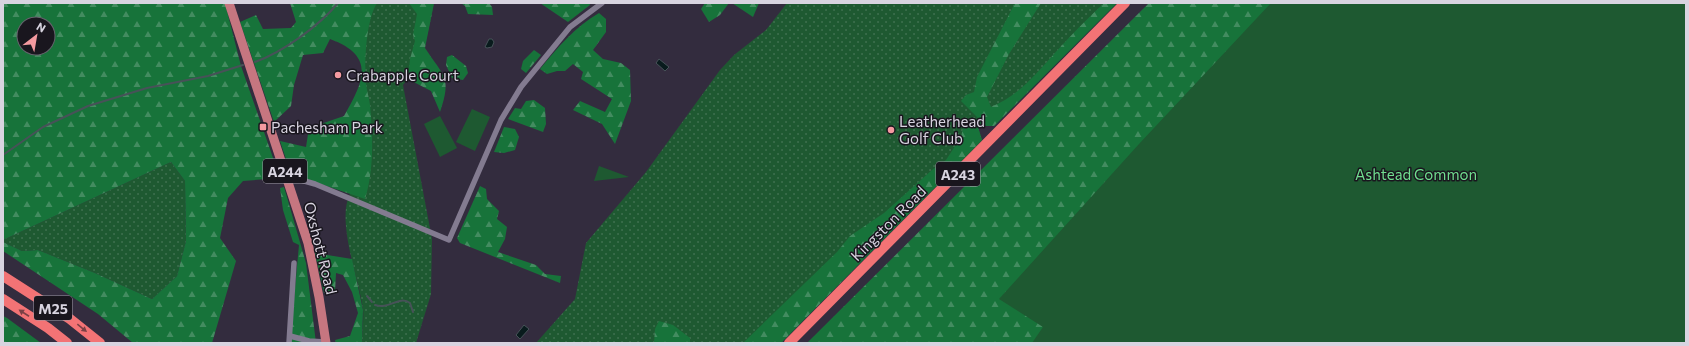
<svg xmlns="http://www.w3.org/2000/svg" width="1689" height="346" font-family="Commissioner,sans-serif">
	<defs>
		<pattern id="grass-dots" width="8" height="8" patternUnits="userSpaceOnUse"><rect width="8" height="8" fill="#1e5931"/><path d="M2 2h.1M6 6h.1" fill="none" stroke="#3e704f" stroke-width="1.8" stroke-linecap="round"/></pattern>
		<pattern id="forest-firs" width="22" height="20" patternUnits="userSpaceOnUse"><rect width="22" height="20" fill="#17733a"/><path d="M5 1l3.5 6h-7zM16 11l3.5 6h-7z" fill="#438c60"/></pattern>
	</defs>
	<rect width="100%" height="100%" fill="#332c3e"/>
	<g fill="url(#grass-dots)">
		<path d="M 364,3 L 434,3 C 428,32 424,62 403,85 L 432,239 L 431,294 L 416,343 L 362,343 C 362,332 364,320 363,309 C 359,279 336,221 350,194 L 363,69 L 356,42 Z"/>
		<path d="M 787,3 L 1117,3 L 994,126 L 986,126 L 983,123 L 978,127 L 982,140 L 968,155 L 860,262 L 781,343 L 536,343 L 575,299 L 586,243 L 646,172 L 720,70 L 734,55 L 766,30 Z"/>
		<path d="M 171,162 L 185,181 L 186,241 L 177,276 L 152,299 L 95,273 L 38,250 L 22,251 L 3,242 L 3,240 Z"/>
	</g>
	<g fill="url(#forest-firs)" fill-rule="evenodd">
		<path d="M 3,3 L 225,3 L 241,66 L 280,178 L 243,181 L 228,198 L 220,238 L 236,261 L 212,343 L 133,343 L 98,314 L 3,251 L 3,242 L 22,251 L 38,250 L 95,273 L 152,299 L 177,276 L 186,241 L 185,181 L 171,162 L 3,240 ZM 24,24 L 48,24 L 48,48 L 24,48 Z"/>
		<path d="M 290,3 L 377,3 C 366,20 364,63 366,84 C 367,91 369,98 370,105 C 373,136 374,170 365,199 L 291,174 L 280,141 L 306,147 L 309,128 L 344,116 C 364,81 376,56 330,39 L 323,53 L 303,55 L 294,85 L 291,106 L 274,122 L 240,22 L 256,15 L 263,29 L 291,28 L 296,22 Z"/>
		<path d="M 409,3 L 434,3 L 425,48 C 444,77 452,77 440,112 L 431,91 L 408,79 L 410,59 L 415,41 L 413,35 L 417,14 Z"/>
		<path d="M 461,3 L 489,3 L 492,7 L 493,15 L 468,14 L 465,6 Z"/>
		<path d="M 540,3 L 589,3 L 590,5 L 568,22 Z"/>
		<path d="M 705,3 L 729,3 L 720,15 L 709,22 L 701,9 Z"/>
		<path d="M 732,3 L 759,3 L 753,17 Z"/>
		<path d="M 1015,3 L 1041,3 L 1009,54 L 987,97 L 991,107 C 1018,96 1035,75 1054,54 C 1070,36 1087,19 1104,3 L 1117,3 L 994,126 L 986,126 L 961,101 L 966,95 L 974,92 L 977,77 Z"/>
		<path d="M 1149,3 L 1686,3 L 1686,343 L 807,343 Z"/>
		<path d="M 599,13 L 606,19 L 606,32 L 593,50 L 603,59 L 621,63 L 630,70 L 631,101 L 615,144 L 602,124 L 573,110 L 580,101 L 605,112 L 612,99 L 581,79 L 583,72 L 573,64 L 565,71 L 557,71 L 547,74 L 540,69 C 558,47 575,27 599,13 Z"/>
		<path d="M 534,50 L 541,55 L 526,73 L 521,69 L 523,61 Z"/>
		<path d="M 452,55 L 466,66 L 468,73 L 463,80 L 452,78 L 446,65 L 447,57 Z"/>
		<path d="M 534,100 L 545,108 L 546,124 L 543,132 L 508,119 L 515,108 L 521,109 L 526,101 Z"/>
		<path d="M 970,120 L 978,127 L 982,140 L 781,343 L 743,343 L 837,252 L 850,236 L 884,213 L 932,170 L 946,160 L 961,137 L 964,124 Z"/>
		<path d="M 504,127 L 515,129 L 519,137 L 515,150 L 504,153 L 494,152 Z"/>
		<path d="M 480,186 L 486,189 L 487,199 L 499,211 L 497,219 L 507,227 L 505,239 L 498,252 L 536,265 L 545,274 L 561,276 L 560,283 L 460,243 L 457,238 Z"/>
		<path d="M 284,187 L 306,263 L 316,343 L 290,343 L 299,245 L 293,242 L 283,210 L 280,188 Z"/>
		<path d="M 315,253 L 352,259 L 363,310 L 362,343 L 336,343 L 335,340 L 350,336 L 358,313 L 352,292 L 343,275 L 336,273 L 335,292 L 324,293 Z"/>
		<path d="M 3,316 L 7,318 L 41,343 L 3,343 Z"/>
		<path d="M 659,321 L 673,325 L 690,338 L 690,343 L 654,343 L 655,329 Z"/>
	</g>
	<g fill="#1e5931">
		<path d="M 1271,3 L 1686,3 L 1686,343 L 1032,343 L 1043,327 L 999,299 L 1139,144 Z"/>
		<path d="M 472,109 L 490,117 L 475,151 L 456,142 Z"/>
		<path d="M 440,116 L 457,148 L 440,157 L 424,124 Z"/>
		<path d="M 599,166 L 629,177 L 594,181 Z"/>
	</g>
	<g fill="#091b1d" stroke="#475258">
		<path d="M 489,39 L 492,39 L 494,42 L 492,47 L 487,48 L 485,47 Z"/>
		<path d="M 659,59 L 669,67 L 665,71 L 656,63 Z"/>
		<path d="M 524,325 L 529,329 L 520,339 L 516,335 Z"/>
	</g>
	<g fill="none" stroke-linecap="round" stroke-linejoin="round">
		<g stroke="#475258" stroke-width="2">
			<path d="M 255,62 C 283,52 319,26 338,3"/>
			<path d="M 3,155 L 43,127 L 88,106 L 147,88 L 208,76 L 243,65"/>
			<path d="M 367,296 L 372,302"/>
			<path d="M 375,305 C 389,310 399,295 410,303 L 413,312"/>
		</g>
		<g stroke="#837b90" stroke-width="5.5">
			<path d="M 287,176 L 315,184 L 449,240 L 501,120 L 521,87 L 570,27 L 602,3"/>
			<path d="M 290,336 L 309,341 L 325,342"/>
			<path d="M 289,343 L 294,263"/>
		</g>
		<path stroke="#c67680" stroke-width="9" d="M 229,3 L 308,243 L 319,297 L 326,343"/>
		<g stroke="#f37375" stroke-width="10">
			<path d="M 3,276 L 70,319 L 100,343"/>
			<path d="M 3,299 L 48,328 L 67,343"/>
			<path d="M 789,343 L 1125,3"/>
		</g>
	</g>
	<defs><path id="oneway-solid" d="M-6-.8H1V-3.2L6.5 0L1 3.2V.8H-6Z"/></defs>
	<g fill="#7b4045">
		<use href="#oneway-solid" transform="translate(24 313) rotate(-147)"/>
		<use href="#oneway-solid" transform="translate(82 328) rotate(39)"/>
	</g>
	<g fill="#f49aa0" stroke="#19161e" stroke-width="1.5">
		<circle cx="338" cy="75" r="4"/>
		<rect x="259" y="123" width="8" height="8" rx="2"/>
		<circle cx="891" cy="130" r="4"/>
	</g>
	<g text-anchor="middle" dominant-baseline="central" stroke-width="3" stroke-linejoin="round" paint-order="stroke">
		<g fill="#19161e" stroke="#9f9ba6" stroke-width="1">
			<rect x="263" y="159" width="44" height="24" rx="3"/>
			<rect x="936" y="162" width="44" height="24" rx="3"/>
			<rect x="34" y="296" width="38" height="24" rx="3"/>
		</g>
		<g font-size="14" font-weight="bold" fill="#d8d4e0">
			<text x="285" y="171">A244</text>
			<text x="958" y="174">A243</text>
			<text x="53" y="308">M25</text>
		</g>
		<g font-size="15" fill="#d8d4e0" stroke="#19161e" text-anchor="start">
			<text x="346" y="75">Crabapple Court</text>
			<text x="899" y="121">Leatherhead<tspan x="899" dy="17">Golf Club</tspan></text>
			<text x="271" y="127">Pachesham Park</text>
		</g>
		<g font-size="15" fill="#71df90" stroke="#19161e">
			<text x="1416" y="174">Ashtead Common</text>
		</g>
		<g font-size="15" fill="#d8d4e0" stroke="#19161e">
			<text transform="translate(888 223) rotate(-45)">Kingston Road</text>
			<text transform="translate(321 248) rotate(76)">Oxshott Road</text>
		</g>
	</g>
	<rect width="1689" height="346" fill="none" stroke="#d8d4e0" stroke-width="8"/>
	<g transform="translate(36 36) rotate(31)"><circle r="19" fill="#19161e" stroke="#65626c"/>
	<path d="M0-3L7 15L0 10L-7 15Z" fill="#f49aa0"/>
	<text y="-6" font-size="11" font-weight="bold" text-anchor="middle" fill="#d8d4e0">N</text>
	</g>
</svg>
